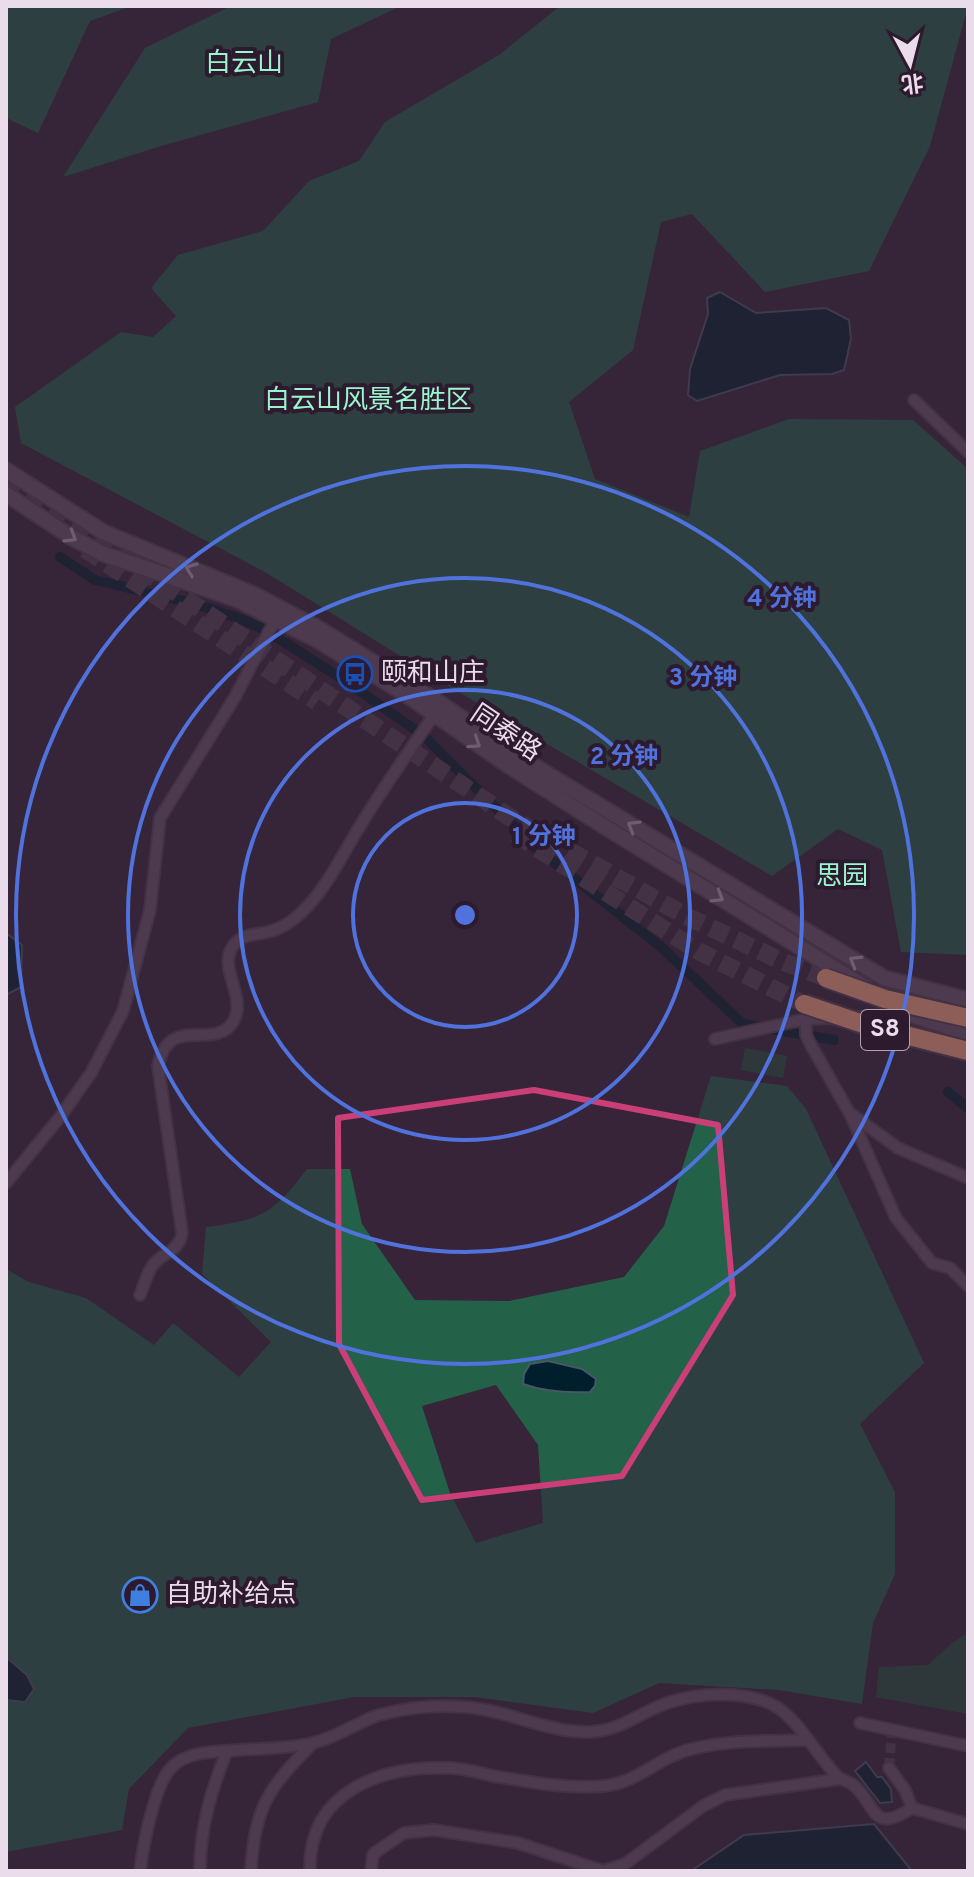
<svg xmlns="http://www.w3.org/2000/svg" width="974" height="1877" font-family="Overpass,'Noto Sans SC',sans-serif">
	<rect width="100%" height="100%" fill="#372438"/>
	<g fill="#25513f">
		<path d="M 745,1048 L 787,1056 L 783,1078 L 741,1070 Z"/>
		<path d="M 968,1633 L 968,1714 L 876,1697 L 879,1667 L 928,1665 L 952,1643 Z"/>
	</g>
	<g fill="#236149" fill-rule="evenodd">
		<path d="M 6,6 L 132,6 L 90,21 L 38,133 L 6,118 Z"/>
		<path d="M 231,6 L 401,6 L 331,39 L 318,102 L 161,146 L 63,177 L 145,48 Z"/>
		<path d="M 560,6 L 968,6 L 930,146 L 869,271 L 765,292 L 692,214 L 661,222 L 633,350 L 569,402 L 595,479 L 689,517 L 700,451 L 789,419 L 913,420 L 968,469 L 968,955 L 901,952 L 882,850 L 838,829 L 772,876 L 452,688 L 265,572 L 21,443 L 15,407 L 121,332 L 153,337 L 176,316 L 151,288 L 178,255 L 263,231 L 309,181 L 359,161 L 385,122 L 499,55 Z"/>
		<path d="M 711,1076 L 787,1086 L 806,1109 L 924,1363 L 860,1424 L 895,1492 L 895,1574 L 873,1623 L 862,1704 L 779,1690 L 659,1683 L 593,1713 L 475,1697 L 354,1697 L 188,1728 L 129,1789 L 122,1830 L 6,1852 L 6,1700 L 25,1702 L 11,1659 L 6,1657 L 6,1269 L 29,1282 L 86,1298 L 154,1345 L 173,1323 L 239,1377 L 271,1342 L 202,1274 L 206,1227 C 262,1220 273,1214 307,1169 L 350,1169 L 362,1224 L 415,1300 L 509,1301 L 624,1277 L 664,1226 ZM 496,1385 L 538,1445 L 543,1523 L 476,1543 L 450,1493 L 422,1406 Z"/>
	</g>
	<g fill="#001f2d" stroke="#465866" stroke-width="2">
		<path d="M 720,292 L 756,313 L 826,308 L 849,320 L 851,339 L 844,370 L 832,374 L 780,375 L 697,401 L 688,395 L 690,369 L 708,314 L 707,298 Z"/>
		<path d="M 6,933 L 22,945 L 21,987 L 6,995 Z"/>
		<path d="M 548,1361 L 582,1369 L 596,1379 L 595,1386 L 590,1392 C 567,1393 545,1392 523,1384 L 524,1374 L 530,1364 Z"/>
		<path d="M 6,1657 L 27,1675 L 34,1689 L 25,1702 L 6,1700 Z"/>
		<path d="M 866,1762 L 877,1777 L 882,1777 L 891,1789 L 892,1802 L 880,1803 L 855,1771 Z"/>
		<path d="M 874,1824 L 912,1871 L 691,1871 L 744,1835 Z"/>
	</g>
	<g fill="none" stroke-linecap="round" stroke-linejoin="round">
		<g stroke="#001f2d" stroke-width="10">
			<path d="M 60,557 L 95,580 L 192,603 L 241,619 L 265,630 L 344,680 L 424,736 L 536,848 L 661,947 L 743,1024 L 834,1040"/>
			<path d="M 948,1092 L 968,1108"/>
		</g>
		<path stroke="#524053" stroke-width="10" stroke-dasharray="10 5" stroke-linecap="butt" d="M 889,1768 L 892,1730"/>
		<g stroke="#524053" stroke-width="18" stroke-dasharray="18 9" stroke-linecap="butt">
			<path d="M 6,478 L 514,820 L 686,916 L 779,960 L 826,978"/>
			<path d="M 85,549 L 317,702"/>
			<path d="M 515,834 L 698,951 L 804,1004"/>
		</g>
		<defs>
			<g id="street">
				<path d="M 914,400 L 968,452"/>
				<path d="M 859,1017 L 911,1016"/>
				<path d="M 806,1019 L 806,1035 L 812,1047 L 850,1114 L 896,1218 L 932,1263 L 950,1268 L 968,1286"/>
				<path d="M 715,1039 L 806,1019 L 831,1018"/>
				<path d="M 851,1114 L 898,1148 L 968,1178"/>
				<path d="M 6,1183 L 60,1117 L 91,1073 L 123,1011 L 150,910 L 160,818 L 235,697 L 276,618"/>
				<path d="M 140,1295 C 144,1286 147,1273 153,1265 C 164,1251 180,1252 182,1232 L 158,1066 C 169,1012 214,1052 233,1022 C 248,997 217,968 233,946 C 243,931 263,936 277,929 C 285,926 296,918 302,912 C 327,888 342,855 360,826 C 383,788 409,751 434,715"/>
				<path d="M 860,1723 L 968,1746"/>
				<path d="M 889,1768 L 905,1790 L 912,1808 L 968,1824"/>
				<path d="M 140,1871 C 143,1846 154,1786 171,1768 C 187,1750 218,1752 240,1750 C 263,1748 289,1749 312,1743 C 337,1738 357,1722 379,1715 C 405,1708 436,1705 463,1707 C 505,1709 545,1732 587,1732 C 614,1732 631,1719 655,1708 C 685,1694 728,1690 761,1700 C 795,1709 813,1752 837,1776 C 841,1780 847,1781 852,1784 C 877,1803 870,1836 912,1808"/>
				<path d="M 200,1871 C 200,1828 211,1790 227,1751"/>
				<path d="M 251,1871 C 254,1808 269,1787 312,1744"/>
				<path d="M 310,1871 C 308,1790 383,1765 452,1768 C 466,1769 480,1773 494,1776 C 530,1782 566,1789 603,1786 C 637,1784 659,1756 692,1749 C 728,1740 769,1741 807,1740"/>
				<path d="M 371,1871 L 373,1854 L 404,1833 L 434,1830 L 518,1843 L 603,1871 L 625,1864 L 703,1806 L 725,1795 L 839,1779"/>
			</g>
			<g id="secondary">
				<path d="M 6,470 L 103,532 L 253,594 L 316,627 L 441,704 L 516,755 L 884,978 L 968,1000"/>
				<path d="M 6,494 L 71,537 L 101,553 L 236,599 L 319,641 L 407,695 L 509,766 L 602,825 L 866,988"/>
				<path d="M 897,1007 L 915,1016 L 968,1033"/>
			</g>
		</defs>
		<use href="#street" stroke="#534254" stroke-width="14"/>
		<use href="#secondary" stroke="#534254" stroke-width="18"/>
		<use href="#street" stroke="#6b556b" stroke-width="10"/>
		<use href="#secondary" stroke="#6b556b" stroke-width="14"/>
		<defs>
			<g id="highway-bridge">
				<path d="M 826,978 L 885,999 L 968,1018"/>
				<path d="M 804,1004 L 866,1025 L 968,1051"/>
			</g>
		</defs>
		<use href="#highway-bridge" stroke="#534254" stroke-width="22" stroke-linecap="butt"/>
		<use href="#highway-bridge" stroke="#f7a47f" stroke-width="18"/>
	</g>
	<defs><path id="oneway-chevron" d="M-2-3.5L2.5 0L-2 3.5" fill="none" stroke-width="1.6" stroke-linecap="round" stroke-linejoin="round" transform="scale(2)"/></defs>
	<g stroke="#b19fb1">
		<use href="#oneway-chevron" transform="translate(71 537) rotate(32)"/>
		<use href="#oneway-chevron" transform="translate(191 569) rotate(-159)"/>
		<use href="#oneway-chevron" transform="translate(475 743) rotate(34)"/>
		<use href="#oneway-chevron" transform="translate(633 826) rotate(-149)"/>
		<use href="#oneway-chevron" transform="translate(718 897) rotate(32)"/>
		<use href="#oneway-chevron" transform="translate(855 961) rotate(-149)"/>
	</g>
	<path d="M0 0H974V1877H0ZM 534,1090 L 718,1125 L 733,1295 L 622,1476 L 422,1500 L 339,1344 L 338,1118 Z" fill="#372438" fill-opacity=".55" fill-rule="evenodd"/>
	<path fill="none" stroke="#ca3f78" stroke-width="6" stroke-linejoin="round" d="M 534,1090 L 718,1125 L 733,1295 L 622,1476 L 422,1500 L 339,1344 L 338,1118 Z"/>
	<g fill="none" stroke="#5072dc" stroke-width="4">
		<circle cx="465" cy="915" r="112"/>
		<circle cx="465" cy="915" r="225"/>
		<circle cx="465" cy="915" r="337"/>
		<circle cx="465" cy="915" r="449"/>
	</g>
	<defs>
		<symbol id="bus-ring" viewBox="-11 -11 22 22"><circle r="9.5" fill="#2d1a2e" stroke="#1a4fb4" stroke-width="1.5"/><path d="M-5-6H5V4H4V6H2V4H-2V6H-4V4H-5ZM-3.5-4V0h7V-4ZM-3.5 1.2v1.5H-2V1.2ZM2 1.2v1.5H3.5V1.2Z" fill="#1a4fb4"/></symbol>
		<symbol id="shop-ring" viewBox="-11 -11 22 22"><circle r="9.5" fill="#2d1a2e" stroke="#3f7fe0" stroke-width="1.5"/><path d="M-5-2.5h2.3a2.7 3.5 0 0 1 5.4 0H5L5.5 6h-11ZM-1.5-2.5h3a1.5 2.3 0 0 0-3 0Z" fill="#3f7fe0"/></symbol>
	</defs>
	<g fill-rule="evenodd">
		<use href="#bus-ring" x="335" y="654" width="40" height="40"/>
		<use href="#shop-ring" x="120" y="1575" width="40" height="40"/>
	</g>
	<g text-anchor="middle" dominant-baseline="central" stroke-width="8" stroke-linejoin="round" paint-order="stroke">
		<rect fill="#2d1a2e" stroke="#b1a2b2" stroke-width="2" x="861" y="1010" width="48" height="40" rx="6"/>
		<g font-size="24" font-weight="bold" fill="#eadcea">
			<text x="885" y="1030">S8</text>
		</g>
		<g font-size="26" fill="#99f5cd" stroke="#2d1a2e">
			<text x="244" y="64">白云山</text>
			<text x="368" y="401">白云山风景名胜区</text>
			<text x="842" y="877">思园</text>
		</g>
		<g font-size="26" fill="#eadcea" stroke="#2d1a2e" text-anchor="start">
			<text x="381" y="674">颐和山庄</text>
			<text x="166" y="1595">自助补给点</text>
		</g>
		<g font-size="26" fill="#eadcea" stroke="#2d1a2e">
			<text transform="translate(505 734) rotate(34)">同泰路</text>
		</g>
	</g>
	<circle cx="465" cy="915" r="12" fill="#5072dc" stroke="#2d1a2e" stroke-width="4"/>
	<g font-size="24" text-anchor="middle" font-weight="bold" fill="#5072dc" stroke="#2d1a2e" stroke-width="8" stroke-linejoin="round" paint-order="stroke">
		<text x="782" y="606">4 分钟</text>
		<text x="703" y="685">3 分钟</text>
		<text x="624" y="764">2 分钟</text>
		<text x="544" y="844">1 分钟</text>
	</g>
	<rect width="974" height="1877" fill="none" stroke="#eadcea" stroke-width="16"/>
	<g transform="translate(910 64) rotate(173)" stroke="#2d1a2e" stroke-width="6" paint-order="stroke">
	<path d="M0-6L14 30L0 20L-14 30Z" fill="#eadcea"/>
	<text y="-12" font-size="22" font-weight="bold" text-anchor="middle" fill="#eadcea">北</text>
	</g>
</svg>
